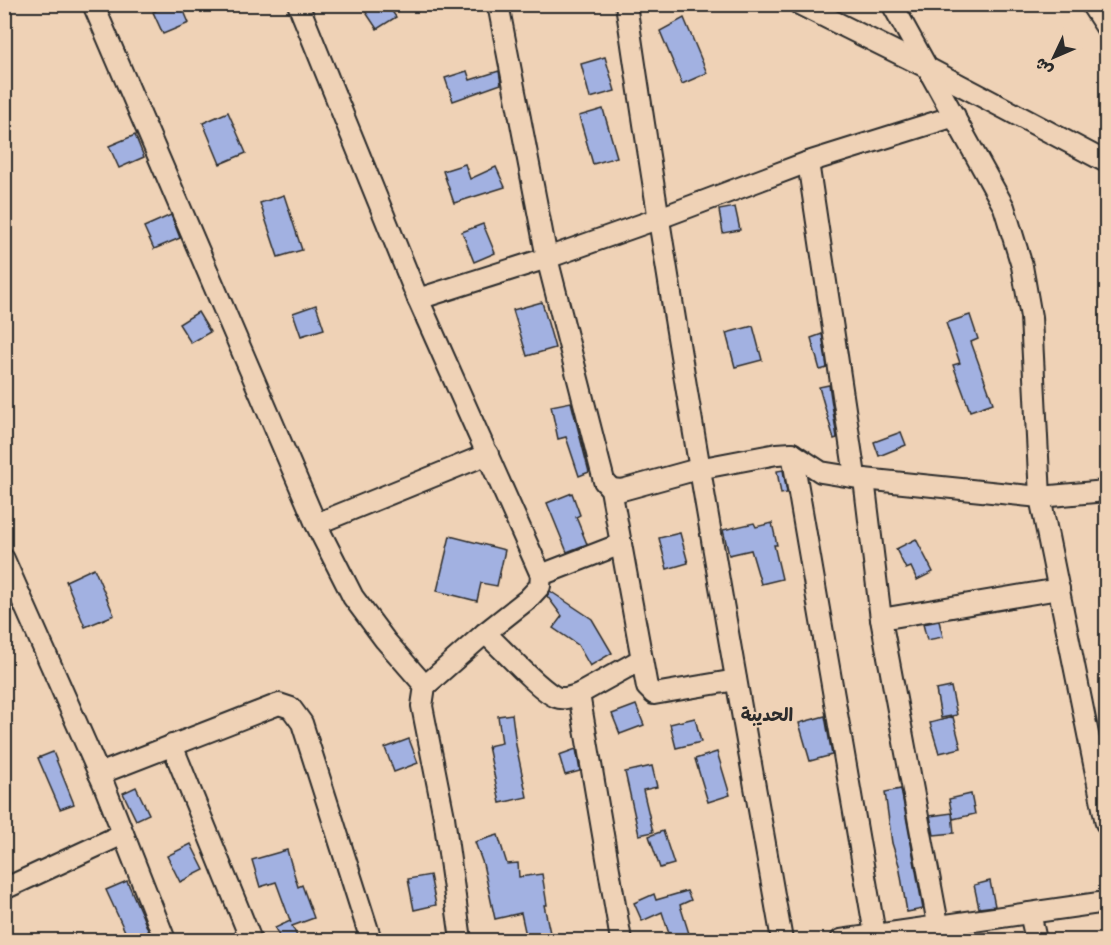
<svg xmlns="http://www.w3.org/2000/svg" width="1111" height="945" font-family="Kalam,'Playpen Sans Arabic',sans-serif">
	<rect width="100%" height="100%" fill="#efd2b6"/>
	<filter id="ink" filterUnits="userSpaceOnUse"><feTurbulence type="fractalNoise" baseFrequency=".0167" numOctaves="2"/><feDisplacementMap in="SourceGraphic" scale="12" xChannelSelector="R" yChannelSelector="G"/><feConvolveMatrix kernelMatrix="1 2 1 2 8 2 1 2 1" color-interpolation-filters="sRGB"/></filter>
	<g filter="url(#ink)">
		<g fill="#a2b1e1" stroke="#2b2b2b" stroke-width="1.5">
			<path d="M 170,4 L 181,4 L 189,23 L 163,34 L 153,12 Z"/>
			<path d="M 376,4 L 387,4 L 396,17 L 377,29 L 365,11 Z"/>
			<path d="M 684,18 L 707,73 L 682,84 L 660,31 Z"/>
			<path d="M 605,57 L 615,91 L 590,98 L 581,64 Z"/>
			<path d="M 467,71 L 470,80 L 499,71 L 501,84 L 453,101 L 445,78 Z"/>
			<path d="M 603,109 L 617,157 L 593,164 L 579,116 Z"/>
			<path d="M 228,112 L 246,153 L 220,164 L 203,123 Z"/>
			<path d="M 135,135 L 144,157 L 119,168 L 109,146 Z"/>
			<path d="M 465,164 L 470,179 L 496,167 L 505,187 L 454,203 L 443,171 Z"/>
			<path d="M 284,195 L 302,250 L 278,257 L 260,203 Z"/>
			<path d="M 735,207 L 740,230 L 723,233 L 719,210 Z"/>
			<path d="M 171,215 L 180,238 L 154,249 L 144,227 Z"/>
			<path d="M 483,224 L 495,253 L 474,262 L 462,232 Z"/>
			<path d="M 542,302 L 555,348 L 527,356 L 513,310 Z"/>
			<path d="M 316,305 L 324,329 L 301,336 L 293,313 Z"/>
			<path d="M 198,312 L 210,332 L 191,343 L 179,324 Z"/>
			<path d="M 970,315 L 978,339 L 971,342 L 993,403 L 970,411 L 953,365 L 960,363 L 946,323 Z"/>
			<path d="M 753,326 L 762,360 L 735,367 L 726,333 Z"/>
			<path d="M 822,334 L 827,368 L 820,370 L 811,338 Z"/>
			<path d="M 829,385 L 837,438 L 834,439 L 819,387 Z"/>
			<path d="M 571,402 L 589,472 L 579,476 L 566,437 L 558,439 L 551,406 Z"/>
			<path d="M 901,432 L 906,445 L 879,456 L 874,442 Z"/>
			<path d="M 783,470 L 787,493 L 781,494 L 777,471 Z"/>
			<path d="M 572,493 L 580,515 L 576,517 L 587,544 L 567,552 L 547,503 Z"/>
			<path d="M 754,523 L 756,527 L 772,523 L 777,545 L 774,545 L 782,579 L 761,584 L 751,550 L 729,555 L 723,530 Z"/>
			<path d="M 680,533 L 688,563 L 667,569 L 659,538 Z"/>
			<path d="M 450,536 L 505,550 L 497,586 L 481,583 L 477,601 L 437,591 Z"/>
			<path d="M 916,539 L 933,572 L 917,580 L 911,567 L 906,569 L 896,549 Z"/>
			<path d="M 94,568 L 114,615 L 85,627 L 66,581 Z"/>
			<path d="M 550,591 L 592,619 L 612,653 L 590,666 L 578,645 L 553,628 L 562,616 L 547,596 Z"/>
			<path d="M 939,621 L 943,637 L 927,640 L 923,624 Z"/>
			<path d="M 951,687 L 957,715 L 941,718 L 936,690 Z"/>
			<path d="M 636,705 L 644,725 L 620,734 L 612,714 Z"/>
			<path d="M 512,714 L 516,745 L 527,797 L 500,803 L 488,746 L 502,743 L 498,716 Z"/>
			<path d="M 825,716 L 832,755 L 810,761 L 799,723 Z"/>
			<path d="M 953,717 L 961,748 L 939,753 L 930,723 Z"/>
			<path d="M 695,718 L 701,742 L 676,748 L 670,724 Z"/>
			<path d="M 409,739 L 418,763 L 394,772 L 385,748 Z"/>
			<path d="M 576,749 L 580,771 L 565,775 L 559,755 Z"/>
			<path d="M 53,752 L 74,804 L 60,809 L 38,758 Z"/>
			<path d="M 717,752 L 730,795 L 708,802 L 695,759 Z"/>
			<path d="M 652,766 L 657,787 L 643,790 L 653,832 L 639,835 L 625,772 Z"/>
			<path d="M 136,787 L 149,814 L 136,820 L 123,793 Z"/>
			<path d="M 901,789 L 923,909 L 907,912 L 899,865 L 892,843 L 885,792 Z"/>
			<path d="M 971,794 L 975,814 L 953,819 L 949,799 Z"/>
			<path d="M 952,813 L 954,833 L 934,835 L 930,816 Z"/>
			<path d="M 663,831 L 674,864 L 660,868 L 649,836 Z"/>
			<path d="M 498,835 L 507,864 L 518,863 L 519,877 L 542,874 L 547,905 L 544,905 L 550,933 L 544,934 L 546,940 L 527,940 L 521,913 L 495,919 L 483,864 L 475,842 Z"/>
			<path d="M 191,844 L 204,870 L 180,882 L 167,856 Z"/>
			<path d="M 287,850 L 298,887 L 302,885 L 314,918 L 292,926 L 297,936 L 287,940 L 281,940 L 275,928 L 290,921 L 291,923 L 276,882 L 260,887 L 252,860 Z"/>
			<path d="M 430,875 L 436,905 L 414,910 L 408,879 Z"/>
			<path d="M 127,881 L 142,915 L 152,940 L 129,940 L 106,890 Z"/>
			<path d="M 990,881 L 995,906 L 979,908 L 974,885 Z"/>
			<path d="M 687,891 L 691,900 L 680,905 L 691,940 L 671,940 L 662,912 L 642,921 L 634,903 L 654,894 L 656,900 Z"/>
		</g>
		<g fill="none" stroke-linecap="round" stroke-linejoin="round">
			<defs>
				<g id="minor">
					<path d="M 93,4 L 316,524 L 353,597 L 385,640 L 425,686"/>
					<path d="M 298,4 L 418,299 L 541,575 L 540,586 L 528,599 L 485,633 L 425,686 L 422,706 L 444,817 L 461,940"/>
					<path d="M 498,4 L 547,258 L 604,481 L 611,489 L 647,687 L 654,694 L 736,680"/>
					<path d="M 626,4 C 672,318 727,629 782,940"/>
					<path d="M 799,4 L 926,67 L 1106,162"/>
					<path d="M 892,4 L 1004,207 L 1022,266 L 1031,317 L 1040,497 L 1106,823"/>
					<path d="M 1091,4 L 1106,27"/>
					<path d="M 808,162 L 855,476"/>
					<path d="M 418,299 L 547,258 L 657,219 L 808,162 L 955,116"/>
					<path d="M 792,453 L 876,940"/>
					<path d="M 864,479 L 881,619 L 941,940"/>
					<path d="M 611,489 L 622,490 L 698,469 L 777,454 L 792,453 L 821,472 L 864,479 L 1040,497 L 1106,491"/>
					<path d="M 316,524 L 488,454"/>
					<path d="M 4,559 L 104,785 L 165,940"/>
					<path d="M 541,575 L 621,544"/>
					<path d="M 881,619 L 1059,589"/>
					<path d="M 485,633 C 501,647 539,690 556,697 C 564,700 571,697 579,694 L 642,659"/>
					<path d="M 579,694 L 621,940"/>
					<path d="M 172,745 L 251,940"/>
					<path d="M 99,774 L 279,704 L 291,708 L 302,723 L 371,940"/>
					<path d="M 4,889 L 123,834"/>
					<path d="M 1030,913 L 1036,940"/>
					<path d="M 841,940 L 1106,902"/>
				</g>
			</defs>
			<use href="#minor" stroke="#2b2b2b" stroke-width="24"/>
			<use href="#minor" stroke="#efd2b6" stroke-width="20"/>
		</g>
	</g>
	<g text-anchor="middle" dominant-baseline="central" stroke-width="4.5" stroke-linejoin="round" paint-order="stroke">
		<g font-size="18" font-weight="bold" fill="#2b2b2b" stroke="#efd2b6">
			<text x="767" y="716">الحديبة</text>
		</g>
	</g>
	<rect width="1111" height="945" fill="none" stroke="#efd2b6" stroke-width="24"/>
	<rect x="12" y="12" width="1087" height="921" fill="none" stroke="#2b2b2b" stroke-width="2" filter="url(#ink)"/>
	<g transform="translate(1054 57) rotate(226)" stroke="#efd2b6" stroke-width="4.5" paint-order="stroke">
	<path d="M0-4.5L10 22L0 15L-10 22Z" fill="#2b2b2b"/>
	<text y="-9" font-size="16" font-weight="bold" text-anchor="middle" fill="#2b2b2b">ش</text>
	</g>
</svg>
